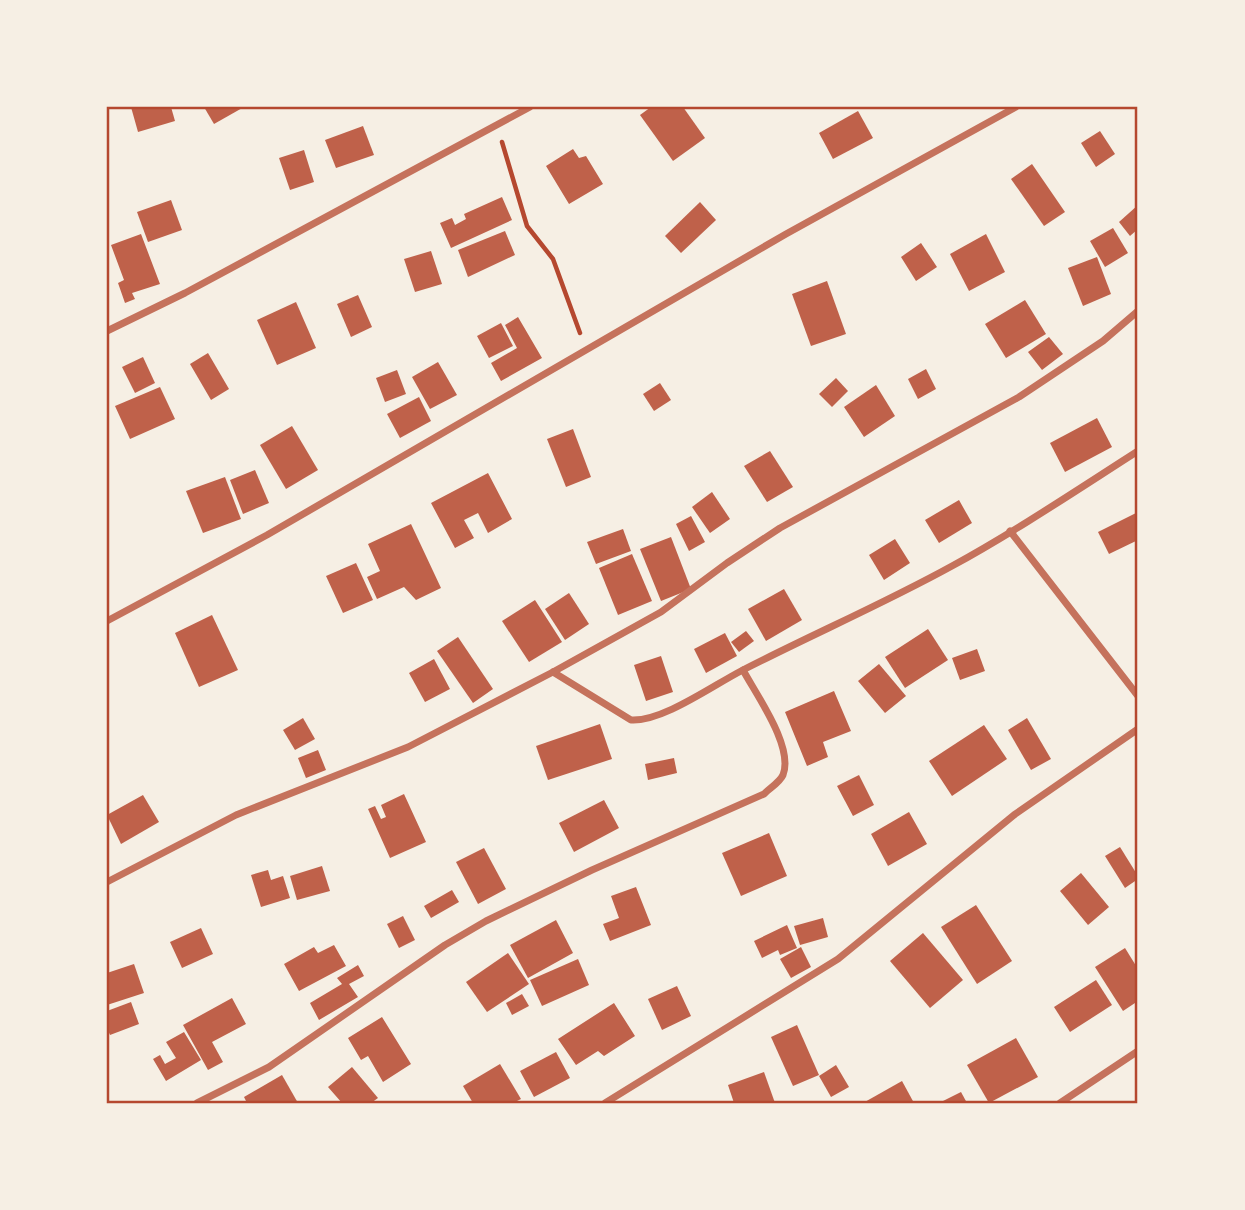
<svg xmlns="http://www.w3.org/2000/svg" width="1245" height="1210" font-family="Arial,sans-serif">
	<rect width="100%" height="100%" fill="#f6efe4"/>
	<g fill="#bf614a">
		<path d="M 131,107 L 171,107 L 175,121 L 138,132 Z"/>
		<path d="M 204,107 L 244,107 L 214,124 Z"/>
		<path d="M 651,107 L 683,107 L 705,138 L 673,161 L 640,115 Z"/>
		<path d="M 858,111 L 873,138 L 833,159 L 819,133 Z"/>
		<path d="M 363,126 L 374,155 L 336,168 L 325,140 Z"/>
		<path d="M 1100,131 L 1115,154 L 1096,167 L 1081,143 Z"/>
		<path d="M 573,149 L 579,158 L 586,156 L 603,184 L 569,204 L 546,166 Z"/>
		<path d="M 304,150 L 314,182 L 290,190 L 279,158 Z"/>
		<path d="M 1032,164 L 1065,212 L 1044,226 L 1011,179 Z"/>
		<path d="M 502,197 L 512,220 L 451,248 L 440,223 L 452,218 L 455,225 L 466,219 L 464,214 Z"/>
		<path d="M 171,200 L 182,230 L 148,242 L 137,212 Z"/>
		<path d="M 700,202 L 716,220 L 681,253 L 665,236 Z"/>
		<path d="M 1138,205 L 1138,229 L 1130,236 L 1119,222 Z"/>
		<path d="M 1113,228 L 1128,253 L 1105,267 L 1090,241 Z"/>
		<path d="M 505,231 L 515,255 L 468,277 L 458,250 Z"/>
		<path d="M 141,234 L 160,284 L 132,293 L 135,299 L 125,303 L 118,283 L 124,280 L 111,245 Z"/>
		<path d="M 986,234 L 1005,272 L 969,291 L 950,254 Z"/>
		<path d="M 921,243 L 937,267 L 916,281 L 901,257 Z"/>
		<path d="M 431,251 L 442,284 L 415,292 L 404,259 Z"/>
		<path d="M 1097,257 L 1111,294 L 1083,306 L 1068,268 Z"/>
		<path d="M 827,281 L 846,334 L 811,346 L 792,294 Z"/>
		<path d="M 358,295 L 372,327 L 351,337 L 337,304 Z"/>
		<path d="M 1025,300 L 1046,334 L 1006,358 L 985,324 Z"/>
		<path d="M 296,302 L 316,348 L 277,365 L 257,320 Z"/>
		<path d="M 518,317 L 542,358 L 501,381 L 491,363 L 517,348 L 505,325 Z"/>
		<path d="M 501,323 L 513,346 L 489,358 L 477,336 Z"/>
		<path d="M 1049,337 L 1063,354 L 1042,370 L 1028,352 Z"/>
		<path d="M 208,353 L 229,389 L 211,400 L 190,364 Z"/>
		<path d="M 143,357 L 155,383 L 135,393 L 122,367 Z"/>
		<path d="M 438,362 L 457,395 L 430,409 L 412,377 Z"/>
		<path d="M 926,369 L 936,389 L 918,399 L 908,379 Z"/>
		<path d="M 397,370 L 406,394 L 385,402 L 376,378 Z"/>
		<path d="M 836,378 L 848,391 L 832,407 L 819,394 Z"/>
		<path d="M 660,383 L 671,400 L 654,411 L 643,394 Z"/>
		<path d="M 876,385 L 895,416 L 864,437 L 844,407 Z"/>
		<path d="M 160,387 L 175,419 L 130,439 L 115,406 Z"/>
		<path d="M 419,397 L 431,421 L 400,438 L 387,414 Z"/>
		<path d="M 1097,418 L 1112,447 L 1065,472 L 1050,443 Z"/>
		<path d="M 292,426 L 318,470 L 286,489 L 260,445 Z"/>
		<path d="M 573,429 L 591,477 L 566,487 L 547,439 Z"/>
		<path d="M 770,451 L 793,487 L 767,502 L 744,466 Z"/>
		<path d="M 255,470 L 269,503 L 243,514 L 230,480 Z"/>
		<path d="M 488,473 L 512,519 L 488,533 L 478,513 L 464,520 L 474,538 L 455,548 L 431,503 Z"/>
		<path d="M 225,477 L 241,519 L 203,533 L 186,491 Z"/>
		<path d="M 712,492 L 730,519 L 710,533 L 692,507 Z"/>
		<path d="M 959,500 L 972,523 L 939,543 L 925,520 Z"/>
		<path d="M 1136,513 L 1138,540 L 1109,554 L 1098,532 Z"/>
		<path d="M 691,516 L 705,542 L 689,551 L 676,524 Z"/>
		<path d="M 411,524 L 441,588 L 416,600 L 404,587 L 377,599 L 367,577 L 380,571 L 368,544 Z"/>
		<path d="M 623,529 L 631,551 L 596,564 L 587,542 Z"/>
		<path d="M 671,537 L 691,589 L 661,601 L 640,549 Z"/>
		<path d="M 895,539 L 910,563 L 884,580 L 869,555 Z"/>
		<path d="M 632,554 L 652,601 L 618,615 L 599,568 Z"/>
		<path d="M 356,563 L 373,600 L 343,613 L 326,576 Z"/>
		<path d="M 784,589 L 802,620 L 766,641 L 748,609 Z"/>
		<path d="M 569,593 L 589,624 L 565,640 L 545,609 Z"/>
		<path d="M 535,600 L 562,642 L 529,662 L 502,621 Z"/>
		<path d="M 212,615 L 238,670 L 199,687 L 175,633 Z"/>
		<path d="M 928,629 L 948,660 L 905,688 L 885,657 Z"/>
		<path d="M 746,631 L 754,641 L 739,652 L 731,642 Z"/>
		<path d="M 725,633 L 737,656 L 706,673 L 694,649 Z"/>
		<path d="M 458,637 L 493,689 L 473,703 L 437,651 Z"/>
		<path d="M 977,649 L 985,671 L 960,680 L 952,658 Z"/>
		<path d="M 661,656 L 673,692 L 646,701 L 634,665 Z"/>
		<path d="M 434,659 L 450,689 L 425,702 L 409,673 Z"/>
		<path d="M 879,664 L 906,696 L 885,713 L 858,681 Z"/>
		<path d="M 834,691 L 851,731 L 823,742 L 828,757 L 807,766 L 785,712 Z"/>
		<path d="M 303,718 L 315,739 L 295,750 L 283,730 Z"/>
		<path d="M 1027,718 L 1051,759 L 1031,770 L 1008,730 Z"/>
		<path d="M 600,724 L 612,759 L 548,780 L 536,746 Z"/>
		<path d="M 984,725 L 1007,759 L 952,796 L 929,761 Z"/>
		<path d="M 318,750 L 326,770 L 306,778 L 298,758 Z"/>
		<path d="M 674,758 L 677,773 L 648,780 L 645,764 Z"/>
		<path d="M 859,775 L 874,805 L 853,816 L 837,786 Z"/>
		<path d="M 404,794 L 426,842 L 390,858 L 368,809 L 375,806 L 381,819 L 386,817 L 381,805 Z"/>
		<path d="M 143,795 L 159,822 L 121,844 L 107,815 Z"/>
		<path d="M 604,800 L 619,828 L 574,852 L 559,823 Z"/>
		<path d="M 909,812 L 927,844 L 888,866 L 871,834 Z"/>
		<path d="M 769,833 L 787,876 L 741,896 L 722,853 Z"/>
		<path d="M 1120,847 L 1138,876 L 1138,879 L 1125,888 L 1105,856 Z"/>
		<path d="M 484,848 L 506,889 L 478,904 L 456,862 Z"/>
		<path d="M 322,866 L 330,891 L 297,900 L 290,876 Z"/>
		<path d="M 268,870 L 271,880 L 283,876 L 290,898 L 261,907 L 251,875 Z"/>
		<path d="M 1081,873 L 1109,907 L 1088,925 L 1060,891 Z"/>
		<path d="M 636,887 L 651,925 L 610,941 L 603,924 L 619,918 L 611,896 Z"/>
		<path d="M 452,890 L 459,902 L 431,918 L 424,906 Z"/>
		<path d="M 976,905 L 1012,961 L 977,984 L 941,927 Z"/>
		<path d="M 403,916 L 415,940 L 399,948 L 387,924 Z"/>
		<path d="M 823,918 L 828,937 L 800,945 L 794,926 Z"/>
		<path d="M 556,920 L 573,953 L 528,978 L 510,945 Z"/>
		<path d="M 787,925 L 797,948 L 780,955 L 778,950 L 762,958 L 754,941 Z"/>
		<path d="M 201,928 L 213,954 L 182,968 L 170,942 Z"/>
		<path d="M 923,933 L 963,980 L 930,1008 L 890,961 Z"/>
		<path d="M 334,945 L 346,966 L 299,991 L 284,964 L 314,947 L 318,953 Z"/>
		<path d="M 801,947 L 811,967 L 791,978 L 780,959 Z"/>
		<path d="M 1125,948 L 1138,969 L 1138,1001 L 1123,1011 L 1095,967 Z"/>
		<path d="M 508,953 L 529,984 L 487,1012 L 466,982 Z"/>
		<path d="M 578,959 L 589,985 L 542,1006 L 530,980 Z"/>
		<path d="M 134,964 L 144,993 L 107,1005 L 107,973 Z"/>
		<path d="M 358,965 L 364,976 L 349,984 L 358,997 L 319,1020 L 310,1003 L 342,984 L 337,978 Z"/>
		<path d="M 1096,980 L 1112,1005 L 1070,1032 L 1054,1007 Z"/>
		<path d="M 677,986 L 691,1016 L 662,1030 L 648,999 Z"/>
		<path d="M 522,994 L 529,1006 L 512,1015 L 506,1003 Z"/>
		<path d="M 232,998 L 246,1024 L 212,1042 L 223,1062 L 208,1070 L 183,1025 Z"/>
		<path d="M 131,1002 L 139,1024 L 110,1035 L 107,1028 L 107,1011 Z"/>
		<path d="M 614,1003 L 635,1036 L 604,1056 L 598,1051 L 576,1065 L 558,1039 Z"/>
		<path d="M 382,1017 L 411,1064 L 383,1082 L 368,1056 L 361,1060 L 348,1038 Z"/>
		<path d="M 797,1025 L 819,1075 L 793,1086 L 771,1037 Z"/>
		<path d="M 184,1032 L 201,1060 L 166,1081 L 153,1059 L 160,1055 L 165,1064 L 176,1058 L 166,1042 Z"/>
		<path d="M 1016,1038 L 1038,1077 L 989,1103 L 967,1065 Z"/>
		<path d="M 556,1052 L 570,1078 L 534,1097 L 520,1071 Z"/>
		<path d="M 500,1064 L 521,1099 L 513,1103 L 473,1103 L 463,1086 Z"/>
		<path d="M 836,1065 L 849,1087 L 831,1097 L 819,1076 Z"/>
		<path d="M 352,1067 L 378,1098 L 371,1103 L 342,1103 L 328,1087 Z"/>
		<path d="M 764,1072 L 775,1103 L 734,1103 L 728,1085 Z"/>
		<path d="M 282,1075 L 298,1103 L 247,1103 L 244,1097 Z"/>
		<path d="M 902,1081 L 914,1103 L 863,1103 Z"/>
		<path d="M 961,1092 L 967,1103 L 939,1103 Z"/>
	</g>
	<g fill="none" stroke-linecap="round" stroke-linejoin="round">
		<path stroke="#b5482f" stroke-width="4.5" d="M 502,142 L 527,226 L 553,259 L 580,333"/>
		<g stroke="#c5725c" stroke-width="7">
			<path d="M 107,331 L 185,293 L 530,107"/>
			<path d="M 1010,531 L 1138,696"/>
			<path d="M 107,621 L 267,535 L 786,234 L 1016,107"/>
			<path d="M 553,672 L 631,720 C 662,722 712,686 741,671 C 811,635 883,604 952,566 C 1016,531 1077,490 1138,451"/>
			<path d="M 107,882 L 236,815 L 408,747 L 553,672 L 661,612 L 727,563 L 780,528 L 1019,397 L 1103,341 L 1138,311"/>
			<path d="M 197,1103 L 269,1067 L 445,945 L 486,921 L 592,870 L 764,794 C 770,788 780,782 783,775 C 794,747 757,696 743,670"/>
			<path d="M 605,1103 L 838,959 L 1014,815 L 1138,729"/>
			<path d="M 1060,1103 L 1138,1051"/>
		</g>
	</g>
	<rect width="1245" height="1210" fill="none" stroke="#f6efe4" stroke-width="217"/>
	<rect x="108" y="108" width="1028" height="994" fill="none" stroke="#b5482f" stroke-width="2.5"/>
</svg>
